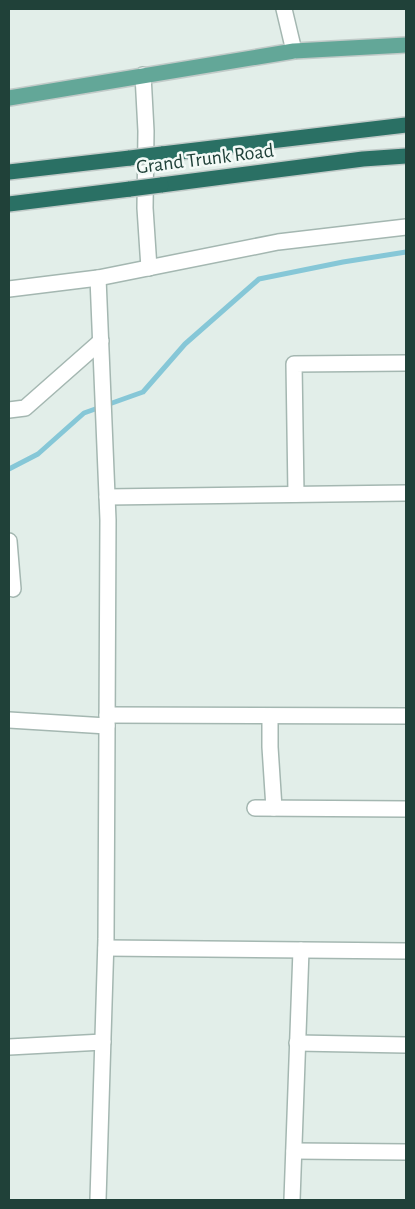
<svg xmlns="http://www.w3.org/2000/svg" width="415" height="1209" font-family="'Alegreya Sans',sans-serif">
	<rect width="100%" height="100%" fill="#e2eee9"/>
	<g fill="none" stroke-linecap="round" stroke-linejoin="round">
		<path stroke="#86c7d7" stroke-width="5" d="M 9,469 L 38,454 L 84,413 L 143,392 L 185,344 L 259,279 L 343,262 L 406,252"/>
		<defs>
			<g id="minor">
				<path d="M 284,9 L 294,51"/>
				<path d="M 143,75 L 146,131 L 145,208 L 149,268"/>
				<path d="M 98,278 L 108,520 L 106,939 L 98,1200"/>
				<path d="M 9,289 L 98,278 L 278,242 L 406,227"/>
				<path d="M 9,410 L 25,408 L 101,341"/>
				<path d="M 296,494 L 294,364 L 406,363"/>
				<path d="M 107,497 L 406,493"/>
				<path d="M 9,541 L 13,589"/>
				<path d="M 107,715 L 406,716"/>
				<path d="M 270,716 L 270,747 L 274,808"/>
				<path d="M 9,720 L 107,726"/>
				<path d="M 255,808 L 406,809"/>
				<path d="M 106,948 L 406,951"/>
				<path d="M 297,1043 L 406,1045"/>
				<path d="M 9,1047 L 103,1042"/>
				<path d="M 294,1151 L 406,1152"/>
				<path d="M 292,1200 L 301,950"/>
			</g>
			<path id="major" d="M 9,98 L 294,51 L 406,45"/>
			<g id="highway">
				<path d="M 162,154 L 406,125"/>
				<path d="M 9,172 L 130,158"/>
				<path d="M 161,185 L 363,159 L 406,156"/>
				<path d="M 9,204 L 130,189"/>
			</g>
		</defs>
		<use href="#minor" stroke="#a4b7b1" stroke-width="18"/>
		<use href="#major" stroke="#c1cac8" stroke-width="18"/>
		<use href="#highway" stroke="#c1cac8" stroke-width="18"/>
		<use href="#minor" stroke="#fff" stroke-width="15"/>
		<use href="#major" stroke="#63a798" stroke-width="15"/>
		<use href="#highway" stroke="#2a7064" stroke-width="15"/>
		<defs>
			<g id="highway-bridge">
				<path d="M 130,158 L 162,154"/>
				<path d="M 130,189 L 161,185"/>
			</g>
		</defs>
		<use href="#highway-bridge" stroke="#c1cac8" stroke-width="18" stroke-linecap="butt"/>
		<use href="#highway-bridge" stroke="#2a7064" stroke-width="15"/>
	</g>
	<g text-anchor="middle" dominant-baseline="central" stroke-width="5" stroke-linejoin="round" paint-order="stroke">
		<g font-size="20" fill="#204139" stroke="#f3faf7">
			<text transform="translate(205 159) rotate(-7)">Grand Trunk Road</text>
		</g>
	</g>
	<rect width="415" height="1209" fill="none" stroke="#204139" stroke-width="20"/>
</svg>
